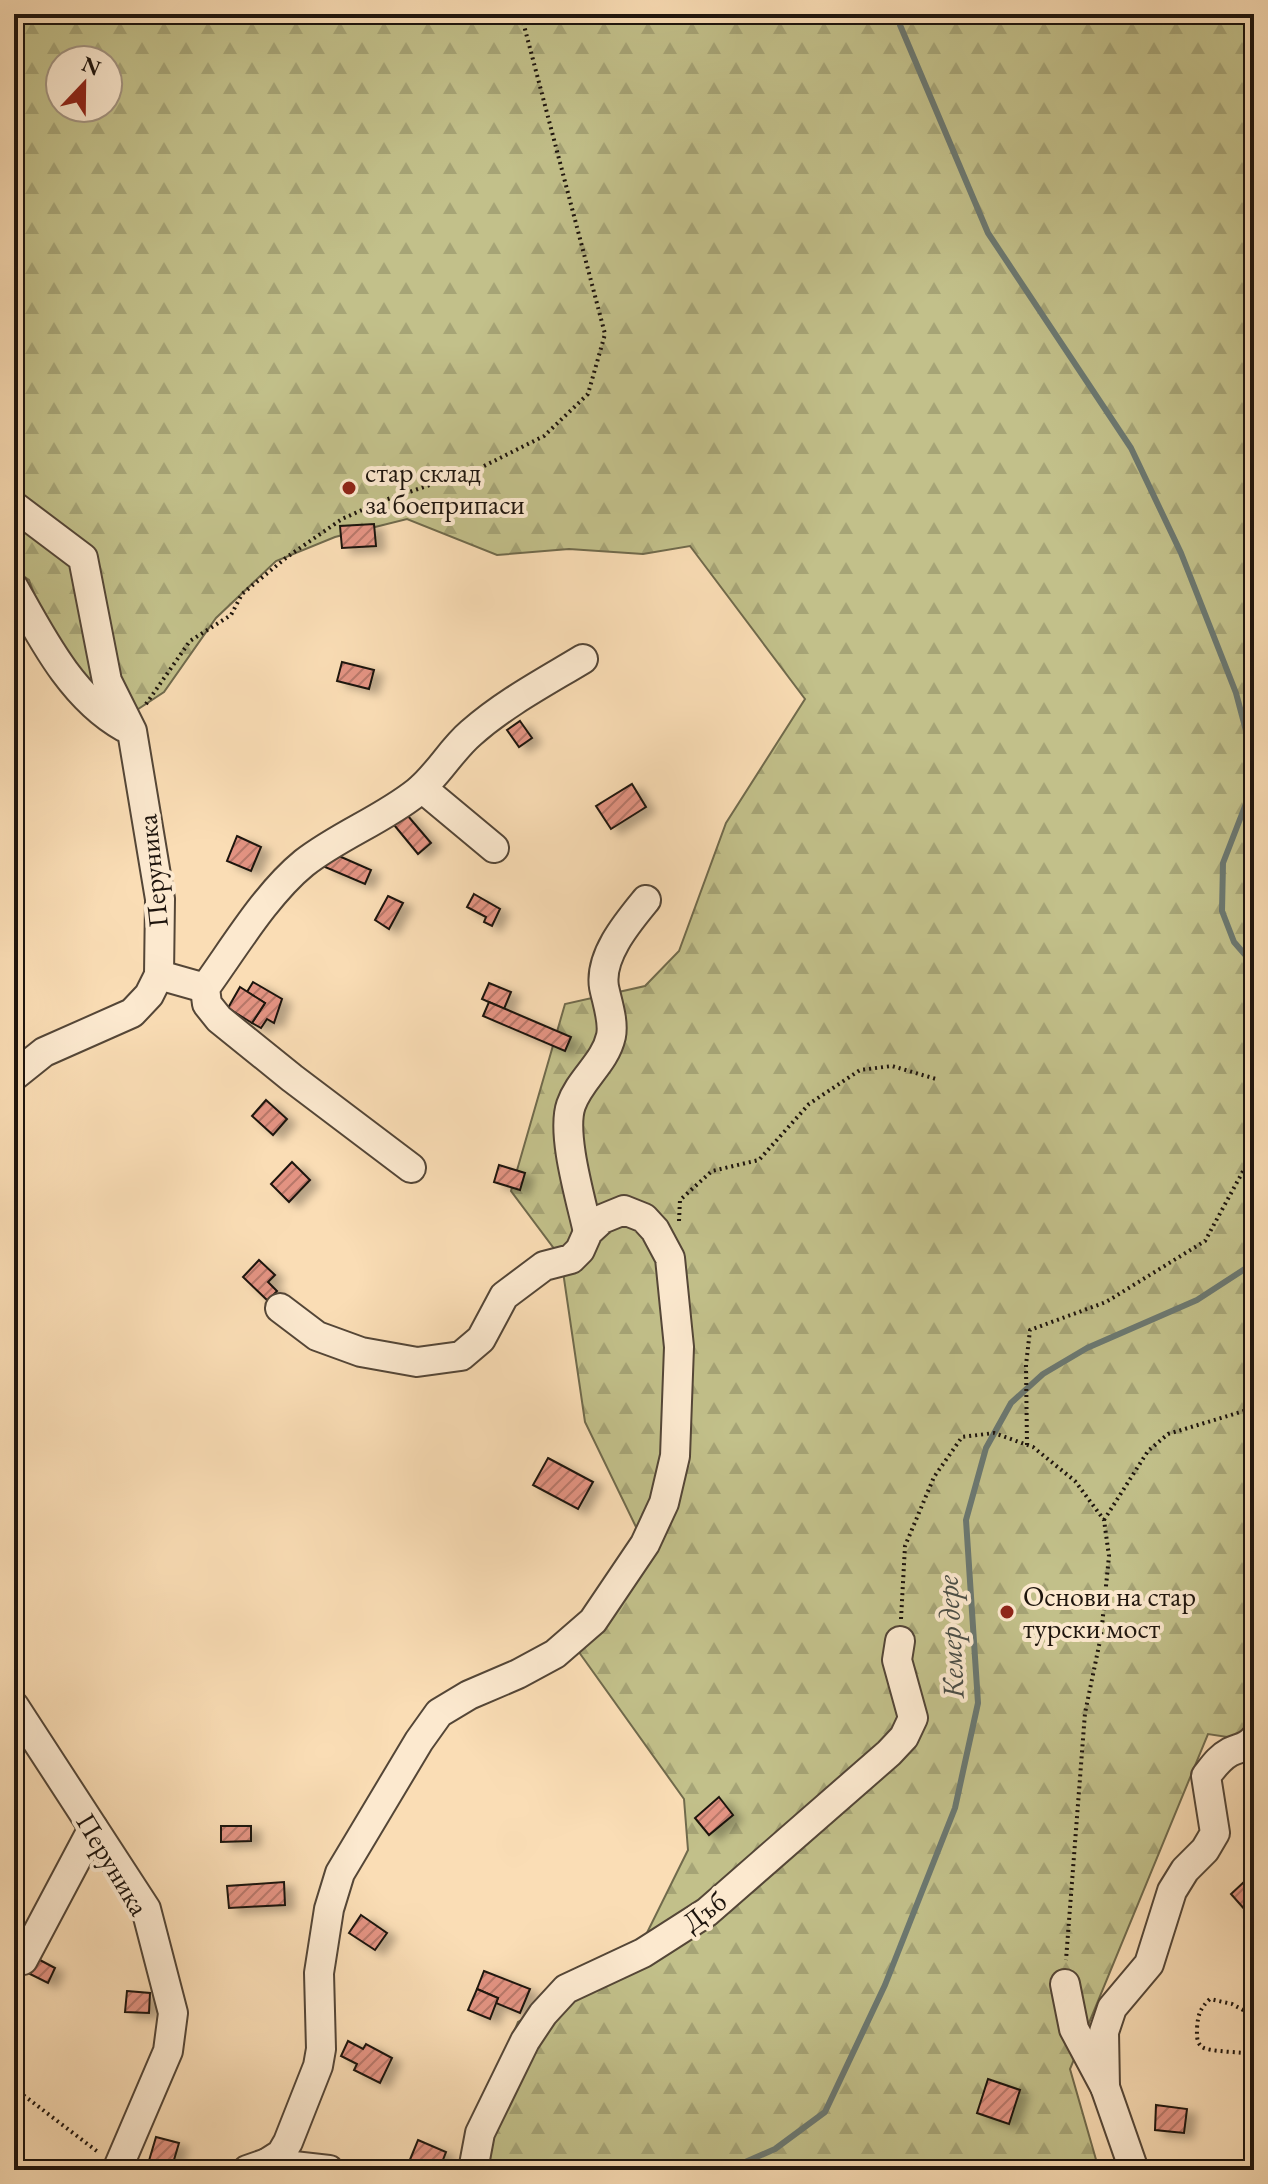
<svg xmlns="http://www.w3.org/2000/svg" width="1268" height="2184" font-family="'EB Garamond',serif">
	<defs>
		<pattern id="forest-firs" width="22" height="20" patternUnits="userSpaceOnUse" patternTransform="scale(2)"><rect width="22" height="20" fill="#c2c08a"/><path d="M5 1l3.5 6h-7zM16 11l3.5 6h-7z" fill="#a6a476"/></pattern>
		<pattern id="building-hatch" width="6" height="6" patternUnits="userSpaceOnUse" patternTransform="scale(2)"><rect width="6" height="6" fill="#e39382"/><path d="M-1 1l2-2M0 6l6-6M5 7l2-2" fill="none" stroke="#b77769"/></pattern>
		<filter id="shadow"><feDropShadow dx="9" dy="5" stdDeviation="4" flood-color="#0004"/></filter>
	</defs>
	<rect width="100%" height="100%" fill="#faddb5"/>
	<filter id="stains"><feTurbulence type="fractalNoise" baseFrequency=".0025" numOctaves="4"/><feColorMatrix values="0 0 0 0 .2 0 0 0 0 .09 0 0 0 0 .02 0 0 0 .5 -.17"/></filter>
	<radialGradient id="worn" r=".72"><stop offset=".6" stop-color="#630" stop-opacity="0"/><stop offset="1" stop-color="#630" stop-opacity=".3"/></radialGradient>
	<path fill="url(#forest-firs)" stroke="#706a4c" stroke-width="2" fill-rule="evenodd" d="M 14,14 L 1254,14 L 1254,1741 L 1208,1734 L 1070,2069 L 1099,2170 L 471,2170 L 473,2133 L 518,2022 L 635,1957 L 688,1850 L 684,1799 L 571,1641 L 637,1529 L 585,1422 L 561,1258 L 511,1191 L 565,1004 L 645,986 L 679,951 L 726,823 L 805,699 L 690,546 L 643,554 L 569,549 L 497,555 L 407,519 L 335,537 L 276,561 L 216,618 L 164,692 L 123,719 L 55,651 L 29,580 L 14,570 ZM 60,60 L 108,60 L 108,108 L 60,108 Z"/>
	<g fill="none" stroke-linecap="round" stroke-linejoin="round">
		<g stroke="#6b7871" stroke-width="6">
			<path d="M 899,14 L 900,25 L 988,233 L 1131,448 L 1181,553 L 1236,693 L 1249,742 L 1249,796 L 1223,863 L 1222,911 L 1234,942 L 1254,965"/>
			<path d="M 727,2170 L 775,2149 L 825,2112 L 885,1985 L 955,1808 L 978,1703 L 966,1520 L 986,1448 L 1011,1403 L 1043,1374 L 1087,1348 L 1197,1300 L 1254,1263"/>
		</g>
	</g>
	<g fill="url(#building-hatch)" stroke="#1d140d" stroke-width="2" filter="url(#shadow)">
		<path d="M 374,524 L 376,546 L 342,548 L 340,526 Z"/>
		<path d="M 342,662 L 374,670 L 369,689 L 337,681 Z"/>
		<path d="M 520,721 L 532,738 L 519,747 L 507,730 Z"/>
		<path d="M 632,784 L 646,807 L 611,829 L 596,806 Z"/>
		<path d="M 402,809 L 431,843 L 418,854 L 390,820 Z"/>
		<path d="M 237,836 L 261,847 L 251,871 L 227,861 Z"/>
		<path d="M 332,853 L 371,870 L 365,884 L 325,867 Z"/>
		<path d="M 474,894 L 500,909 L 492,926 L 484,922 L 486,917 L 467,907 Z"/>
		<path d="M 388,896 L 403,903 L 389,929 L 375,920 Z"/>
		<path d="M 253,982 L 282,999 L 274,1023 L 267,1019 L 261,1028 L 252,1023 L 265,1003 L 247,992 Z"/>
		<path d="M 489,983 L 511,992 L 504,1009 L 482,999 Z"/>
		<path d="M 240,987 L 265,1003 L 252,1023 L 228,1008 Z"/>
		<path d="M 489,1002 L 571,1037 L 565,1051 L 483,1016 Z"/>
		<path d="M 266,1100 L 287,1119 L 273,1135 L 252,1116 Z"/>
		<path d="M 292,1162 L 310,1180 L 289,1202 L 271,1184 Z"/>
		<path d="M 499,1165 L 525,1173 L 520,1190 L 494,1182 Z"/>
		<path d="M 259,1260 L 275,1275 L 268,1282 L 277,1291 L 268,1301 L 243,1277 Z"/>
		<path d="M 548,1458 L 593,1482 L 578,1509 L 533,1485 Z"/>
		<path d="M 719,1797 L 733,1815 L 709,1835 L 695,1818 Z"/>
		<path d="M 221,1826 L 251,1826 L 251,1841 L 221,1842 Z"/>
		<path d="M 284,1882 L 285,1905 L 229,1908 L 227,1886 Z"/>
		<path d="M 1244,1882 L 1254,1893 L 1254,1920 L 1231,1894 Z"/>
		<path d="M 361,1915 L 387,1933 L 375,1950 L 349,1933 Z"/>
		<path d="M 38,1959 L 55,1968 L 48,1983 L 30,1974 Z"/>
		<path d="M 484,1971 L 530,1989 L 520,2013 L 496,2003 L 498,1998 L 477,1989 Z"/>
		<path d="M 477,1989 L 498,1998 L 490,2019 L 468,2010 Z"/>
		<path d="M 127,1991 L 150,1993 L 149,2013 L 125,2012 Z"/>
		<path d="M 348,2041 L 363,2049 L 366,2044 L 392,2058 L 380,2083 L 354,2070 L 357,2064 L 341,2056 Z"/>
		<path d="M 988,2079 L 1020,2090 L 1009,2124 L 977,2113 Z"/>
		<path d="M 1156,2105 L 1187,2109 L 1184,2133 L 1155,2130 Z"/>
		<path d="M 156,2137 L 179,2143 L 171,2170 L 148,2164 Z"/>
		<path d="M 418,2140 L 446,2152 L 439,2170 L 428,2170 L 409,2162 Z"/>
	</g>
	<g fill="none" stroke-linecap="round" stroke-linejoin="round">
		<defs>
			<g id="minor">
				<path d="M 14,506 L 83,558 L 107,681 L 132,731 L 160,899 L 159,975 L 149,995 L 132,1013 L 44,1052 L 14,1076"/>
				<path d="M 14,588 C 42,638 72,698 124,727"/>
				<path d="M 422,788 L 494,848"/>
				<path d="M 159,975 L 205,988"/>
				<path d="M 411,1168 L 292,1078 L 219,1019 L 207,1004 L 205,988 C 234,948 266,894 304,863 C 340,835 382,820 417,792 C 438,775 451,750 471,733 C 505,703 545,682 583,659"/>
				<path d="M 588,1232 C 581,1200 561,1134 571,1105 C 580,1079 605,1063 611,1036 C 614,1021 607,1002 604,987 C 599,956 628,922 646,900"/>
				<path d="M 14,1706 L 146,1909 L 173,2013 L 168,2051 L 117,2170"/>
				<path d="M 23,1960 L 93,1828"/>
				<path d="M 1065,1984 L 1074,2029 L 1105,2087 L 1134,2170"/>
				<path d="M 1105,2087 L 1104,2032 L 1112,2008 L 1149,1964 L 1172,1891 L 1185,1870 L 1205,1850 L 1215,1833 L 1206,1776 C 1214,1766 1219,1758 1230,1752 C 1240,1747 1247,1748 1254,1739"/>
				<path d="M 267,2163 L 281,2154 L 288,2142 L 318,2066 L 321,2049 L 319,1973 L 329,1909 L 340,1873 L 419,1741 L 439,1713 L 469,1695 L 518,1674 L 555,1654 L 593,1621 L 645,1544 L 664,1503 L 675,1456 L 679,1347 L 670,1258 L 655,1230 L 644,1218 L 624,1210 L 602,1219 L 588,1232 L 580,1250 L 571,1259 L 544,1266 L 504,1296 L 481,1339 L 461,1356 L 417,1362 L 361,1352 L 317,1336 L 280,1308"/>
				<path d="M 247,2170 L 267,2163 L 329,2170"/>
				<path d="M 473,2170 L 480,2133 L 525,2041 L 543,2014 L 566,1989 L 643,1953 L 707,1912 L 889,1753 L 904,1737 L 913,1718 L 897,1660 L 900,1641"/>
			</g>
		</defs>
		<use href="#minor" stroke="#544637" stroke-width="32"/>
		<g stroke="#1d140d" stroke-width="4" stroke-dasharray="2 4" stroke-linecap="butt">
			<path d="M 146,704 L 190,641 L 231,615 L 242,594 L 287,557 L 342,519 L 382,501 L 478,469 L 544,436 L 588,394 L 605,334 L 521,14"/>
			<path d="M 679,1221 L 680,1200 L 712,1171 L 759,1160 L 809,1104 L 860,1070 L 892,1066 L 936,1079"/>
			<path d="M 1027,1445 L 1026,1365 L 1030,1330 L 1106,1302 L 1205,1241 L 1254,1151"/>
			<path d="M 1104,1520 L 1148,1451 L 1168,1434 L 1254,1408"/>
			<path d="M 901,1619 L 905,1546 L 934,1477 L 962,1437 L 994,1433 L 1033,1447 L 1075,1481 L 1104,1520 L 1109,1556 L 1101,1636 L 1085,1713 L 1066,1960"/>
			<path d="M 1254,2016 L 1232,2004 L 1210,1999 C 1200,2008 1198,2015 1197,2028 C 1197,2035 1196,2042 1202,2047 C 1209,2052 1243,2052 1254,2054"/>
			<path d="M 14,2088 L 98,2152"/>
		</g>
		<use href="#minor" stroke="#fce9cf" stroke-width="28"/>
	</g>
	<g fill="#8f2418" stroke="#fce9cf" stroke-width="3">
		<circle cx="349" cy="488" r="8"/>
		<circle cx="1007" cy="1612" r="8"/>
	</g>
	<g text-anchor="middle" dominant-baseline="central" stroke-width="8" stroke-linejoin="round" paint-order="stroke">
		<g font-size="28" fill="#1d140d" stroke="#fce9cf" text-anchor="start">
			<text x="365" y="472">стар склад<tspan x="365" dy="32">за боеприпаси</tspan></text>
			<text x="1023" y="1596">Основи на стар<tspan x="1023" dy="32">турски мост</tspan></text>
		</g>
		<g font-size="28" fill="#1d140d" stroke="#fce9cf">
			<text transform="translate(152 871) rotate(-96)">Перуника</text>
			<text transform="translate(113 1864) rotate(59)">Перуника</text>
			<text transform="translate(704 1911) rotate(-37)">Дъб</text>
		</g>
		<g font-size="30" font-style="italic" fill="#4a4e47" stroke="#fce9cf">
			<text transform="translate(950 1637) rotate(-93)">Кемер дере</text>
		</g>
	</g>
	<rect width="1268" height="2184" fill="none" stroke="#faddb5" stroke-width="48"/>
	<rect x="16" y="16" width="1236" height="2152" fill="none" stroke="#1d140d" stroke-width="4"/>
	<rect x="24" y="24" width="1220" height="2136" fill="none" stroke="#1d140d" stroke-width="2"/>
	<g transform="translate(84 84) rotate(22)"><circle r="38" fill="#fce9cf" stroke="#a39481" stroke-width="2"/>
	<path d="M0-6L14 30L0 20L-14 30Z" fill="#8f2418"/>
	<text y="-12" font-size="22" font-weight="bold" text-anchor="middle" fill="#1d140d">N</text>
	</g>
	<rect width="100%" height="100%" filter="url(#stains)"/>
	<rect width="100%" height="100%" fill="url(#worn)"/>
</svg>
